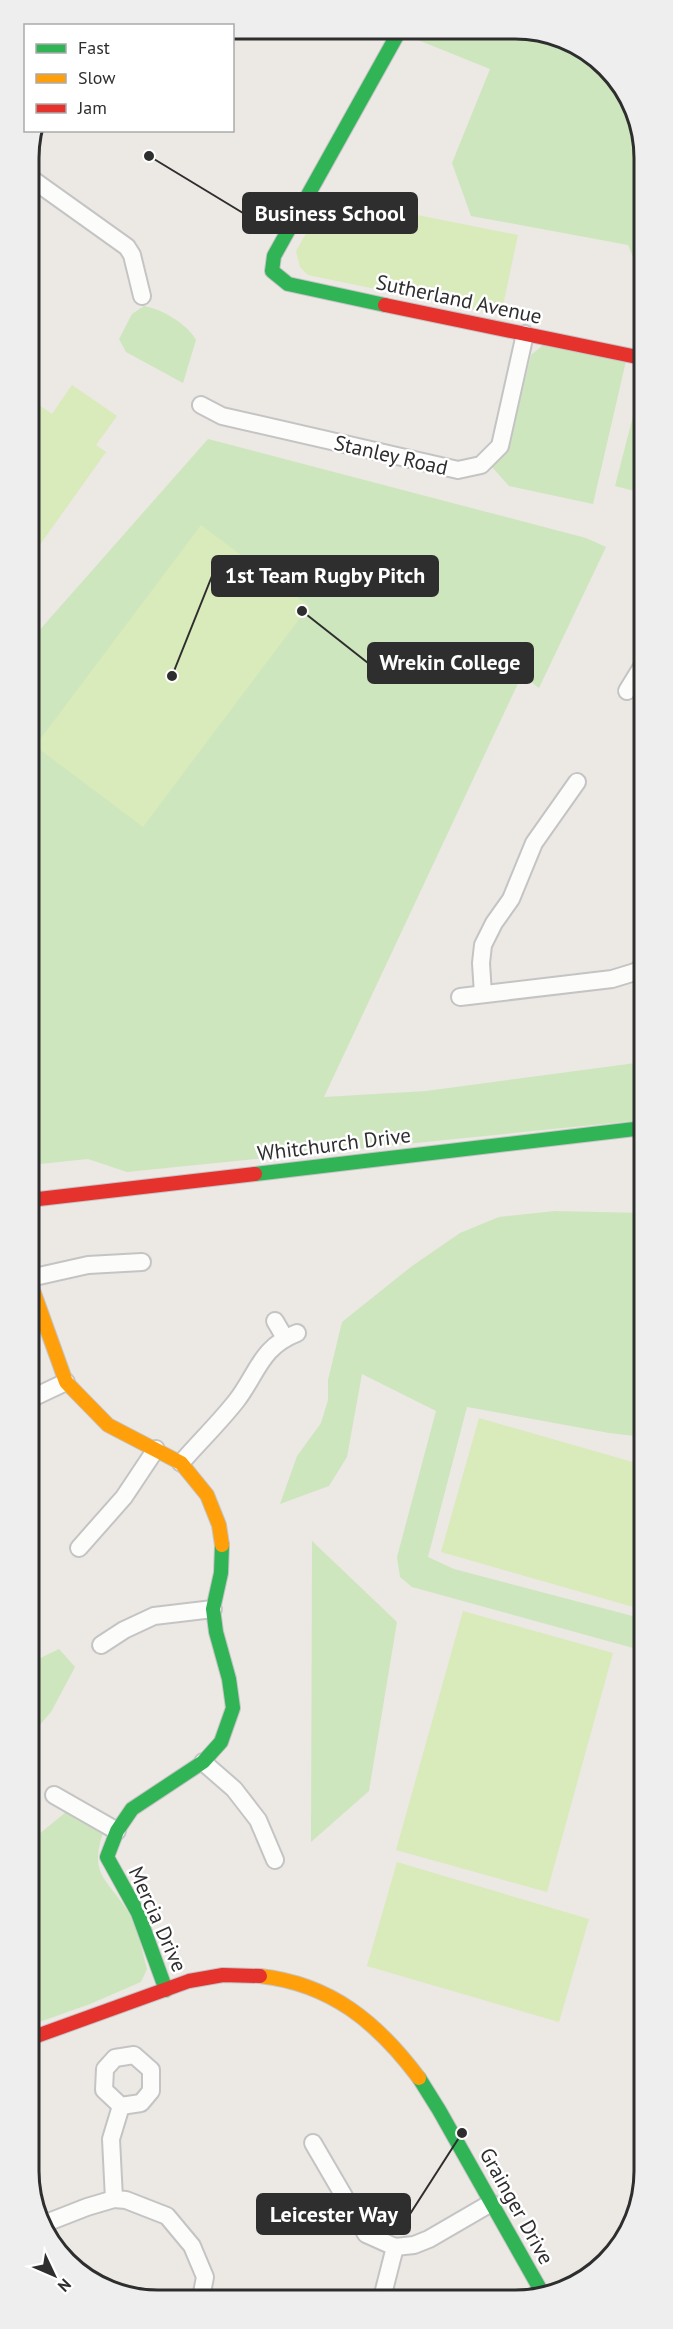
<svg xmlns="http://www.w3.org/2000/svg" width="673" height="2329" font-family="'PT Sans',sans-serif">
	<rect width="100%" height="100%" fill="#ece8e4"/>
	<g fill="#cee6be">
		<path d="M 405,30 L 541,31 L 607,67 L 642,133 L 642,270 L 638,269 L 628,245 L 471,216 L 452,163 L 490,69 L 403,34 Z"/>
		<path d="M 144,306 C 162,309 187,324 196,340 L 183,383 L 126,352 L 119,339 L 132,314 Z"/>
		<path d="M 543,345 L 626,361 L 593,504 L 509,486 L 491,466 L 508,450 L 531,355 Z"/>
		<path d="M 642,381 L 642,493 L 615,486 Z"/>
		<path d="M 208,439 L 586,538 L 606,547 L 539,688 L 522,675 L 324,1097 L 426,1091 L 643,1062 L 643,1120 L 127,1172 L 88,1159 L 30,1165 L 29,642 Z"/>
		<path d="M 555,1211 L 643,1213 L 643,1437 L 609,1433 L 467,1407 L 428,1557 L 454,1569 L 644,1619 L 644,1651 L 412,1587 L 400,1577 L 397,1557 L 436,1411 L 362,1374 L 347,1457 L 329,1486 L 280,1504 L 297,1456 L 321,1423 L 328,1400 L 328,1380 L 342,1322 L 412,1266 L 460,1233 L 499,1217 Z"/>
		<path d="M 312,1541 L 397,1622 L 369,1791 L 311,1842 Z"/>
		<path d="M 59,1649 L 75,1667 L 51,1712 L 30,1736 L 30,1663 Z"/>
		<path d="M 66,1812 L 103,1833 C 88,1877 110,1880 130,1915 C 139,1931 142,1952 147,1969 L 141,1982 L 90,2004 L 31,2025 L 31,1836 L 33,1839 Z"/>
	</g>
	<g fill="#d9eabb">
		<path d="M 327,197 L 518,235 L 501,315 L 308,275 L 300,267 L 296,251 Z"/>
		<path d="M 72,385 L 117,416 L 96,445 L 106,452 L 29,560 L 29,398 L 52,414 Z"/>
		<path d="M 201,525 L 309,606 L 143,827 L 35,746 Z"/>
		<path d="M 479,1418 L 643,1465 L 644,1610 L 441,1552 Z"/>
		<path d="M 463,1611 L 613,1653 L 547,1892 L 396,1850 Z"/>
		<path d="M 397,1862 L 589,1919 L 559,2022 L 367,1966 Z"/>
	</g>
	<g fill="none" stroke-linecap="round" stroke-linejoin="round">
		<defs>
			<g id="street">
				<path d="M 29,177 L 127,247 L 132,255 L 142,296"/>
				<path d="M 201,405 L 222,416 L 458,470 L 481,465 L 500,446 L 525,334"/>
				<path d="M 627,691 L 643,665"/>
				<path d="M 483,994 L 481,963 L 483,945 L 494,923 L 511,899 L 534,843 L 577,782"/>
				<path d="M 460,997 L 612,979 L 635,972 L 643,967"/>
				<path d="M 30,1278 L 88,1265 L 142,1262"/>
				<path d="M 275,1321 L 285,1338"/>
				<path d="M 30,1399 L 66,1382"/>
				<path d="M 181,1463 C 199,1442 220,1422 237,1400 C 258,1372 261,1347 297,1333"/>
				<path d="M 79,1548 L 124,1497 L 156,1449"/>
				<path d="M 101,1645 L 124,1630 L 154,1616 L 213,1609"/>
				<path d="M 203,1762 L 234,1789 L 258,1820 L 275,1860"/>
				<path d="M 54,1795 L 117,1831"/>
				<path d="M 134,2055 L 151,2070 L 151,2091 L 141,2103 L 121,2106 L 104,2090 L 105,2069 L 115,2058 Z"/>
				<path d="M 313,2143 L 366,2234 L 395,2247 L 414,2245 L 429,2239 L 491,2203"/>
				<path d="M 114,2199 L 111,2139 L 121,2106"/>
				<path d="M 46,2223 L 87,2207 L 114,2199 L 126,2200 L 167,2216 L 192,2246 L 205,2277 L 201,2298"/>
				<path d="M 382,2298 L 395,2247"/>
			</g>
			<g id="fast">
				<path d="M 385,305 L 288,284 L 272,271 L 274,256 L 400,30"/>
				<path d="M 255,1174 L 643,1128"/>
				<path d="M 166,1990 L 138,1913 L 107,1857 L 117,1831 L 132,1809 L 203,1762 L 221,1742 L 233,1708 L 229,1679 L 216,1632 L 213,1609 L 221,1573 L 222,1545"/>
				<path d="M 419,2078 L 439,2110 L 544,2296"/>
			</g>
			<g id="slow">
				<path d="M 30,1282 L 66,1382 L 108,1425 L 181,1463 L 207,1495 L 219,1525 L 222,1545"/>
				<path d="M 260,1976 C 331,1984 377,2022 419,2078"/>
			</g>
			<g id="jam">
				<path d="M 385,305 L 642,358"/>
				<path d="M 30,1200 L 255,1174"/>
				<path d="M 31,2038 L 189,1981 L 223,1975 L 260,1976"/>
			</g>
		</defs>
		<use href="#street" stroke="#c5c4c5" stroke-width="20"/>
		<use href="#fast" stroke="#c5c4c5" stroke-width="16"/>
		<use href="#slow" stroke="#c5c4c5" stroke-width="16"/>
		<use href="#jam" stroke="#c5c4c5" stroke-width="16"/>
		<use href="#street" stroke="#fcfcfb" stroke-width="16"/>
		<use href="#fast" stroke="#30b455" stroke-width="14"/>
		<use href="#slow" stroke="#ff9f0a" stroke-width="14"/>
		<use href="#jam" stroke="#e5322d" stroke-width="14"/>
	</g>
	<g text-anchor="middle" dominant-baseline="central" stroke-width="5" stroke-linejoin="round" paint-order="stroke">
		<g font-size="21" fill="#2e2e2e" stroke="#fff">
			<text transform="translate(459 299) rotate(12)">Sutherland Avenue</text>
			<text transform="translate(391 455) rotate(13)">Stanley Road</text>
			<text transform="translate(334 1144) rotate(-7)">Whitchurch Drive</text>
			<text transform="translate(158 1919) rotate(66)">Mercia Drive</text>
			<text transform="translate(517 2206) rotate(61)">Grainger Drive</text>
		</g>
	</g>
	<path d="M0 0H673V2329H0ZM158 39H515A119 119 0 0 1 634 158V2171A119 119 0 0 1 515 2290H158A119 119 0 0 1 39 2171V158A119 119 0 0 1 158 39Z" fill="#eee" fill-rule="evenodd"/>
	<path fill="none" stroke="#2e2e2e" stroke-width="3" d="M158 39H515A119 119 0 0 1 634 158V2171A119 119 0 0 1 515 2290H158A119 119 0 0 1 39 2171V158A119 119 0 0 1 158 39Z"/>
	<path fill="none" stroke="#2e2e2e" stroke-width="2" d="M149 156L243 213M172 676L212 576M302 611L368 663M462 2133L410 2214"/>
	<g fill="#2e2e2e" stroke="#fff" stroke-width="2">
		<circle cx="149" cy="156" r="6"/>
		<circle cx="172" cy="676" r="6"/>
		<circle cx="302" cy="611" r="6"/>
		<circle cx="462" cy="2133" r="6"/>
	</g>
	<g fill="#2e2e2e" stroke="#2e2e2e" stroke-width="2">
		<rect x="243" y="193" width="174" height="40" rx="6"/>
		<rect x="212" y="556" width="226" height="40" rx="6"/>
		<rect x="368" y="643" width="165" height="40" rx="6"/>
		<rect x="257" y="2194" width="153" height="40" rx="6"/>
	</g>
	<g font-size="22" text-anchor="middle" font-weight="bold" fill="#fff">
		<text x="330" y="221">Business School</text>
		<text x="325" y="583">1st Team Rugby Pitch</text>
		<text x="450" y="670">Wrekin College</text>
		<text x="334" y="2222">Leicester Way</text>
	</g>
	<rect x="24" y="24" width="210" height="108" fill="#ffffff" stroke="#ababab" stroke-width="1.5"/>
	<rect x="36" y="44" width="30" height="9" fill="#30b455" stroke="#ababab" stroke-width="1.5"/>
	<text x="78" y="54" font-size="18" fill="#2e2e2e">Fast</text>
	<rect x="36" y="74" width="30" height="9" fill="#ff9f0a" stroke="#ababab" stroke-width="1.5"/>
	<text x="78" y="84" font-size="18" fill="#2e2e2e">Slow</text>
	<rect x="36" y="104" width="30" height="9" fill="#e5322d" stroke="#ababab" stroke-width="1.5"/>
	<text x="78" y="114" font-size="18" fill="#2e2e2e">Jam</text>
	<g transform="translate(54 2275) rotate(134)" stroke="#ffffff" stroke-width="4.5" paint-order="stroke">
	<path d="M0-4.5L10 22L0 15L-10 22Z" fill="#2e2e2e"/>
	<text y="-9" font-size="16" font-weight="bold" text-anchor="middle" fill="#2e2e2e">N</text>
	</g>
</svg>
